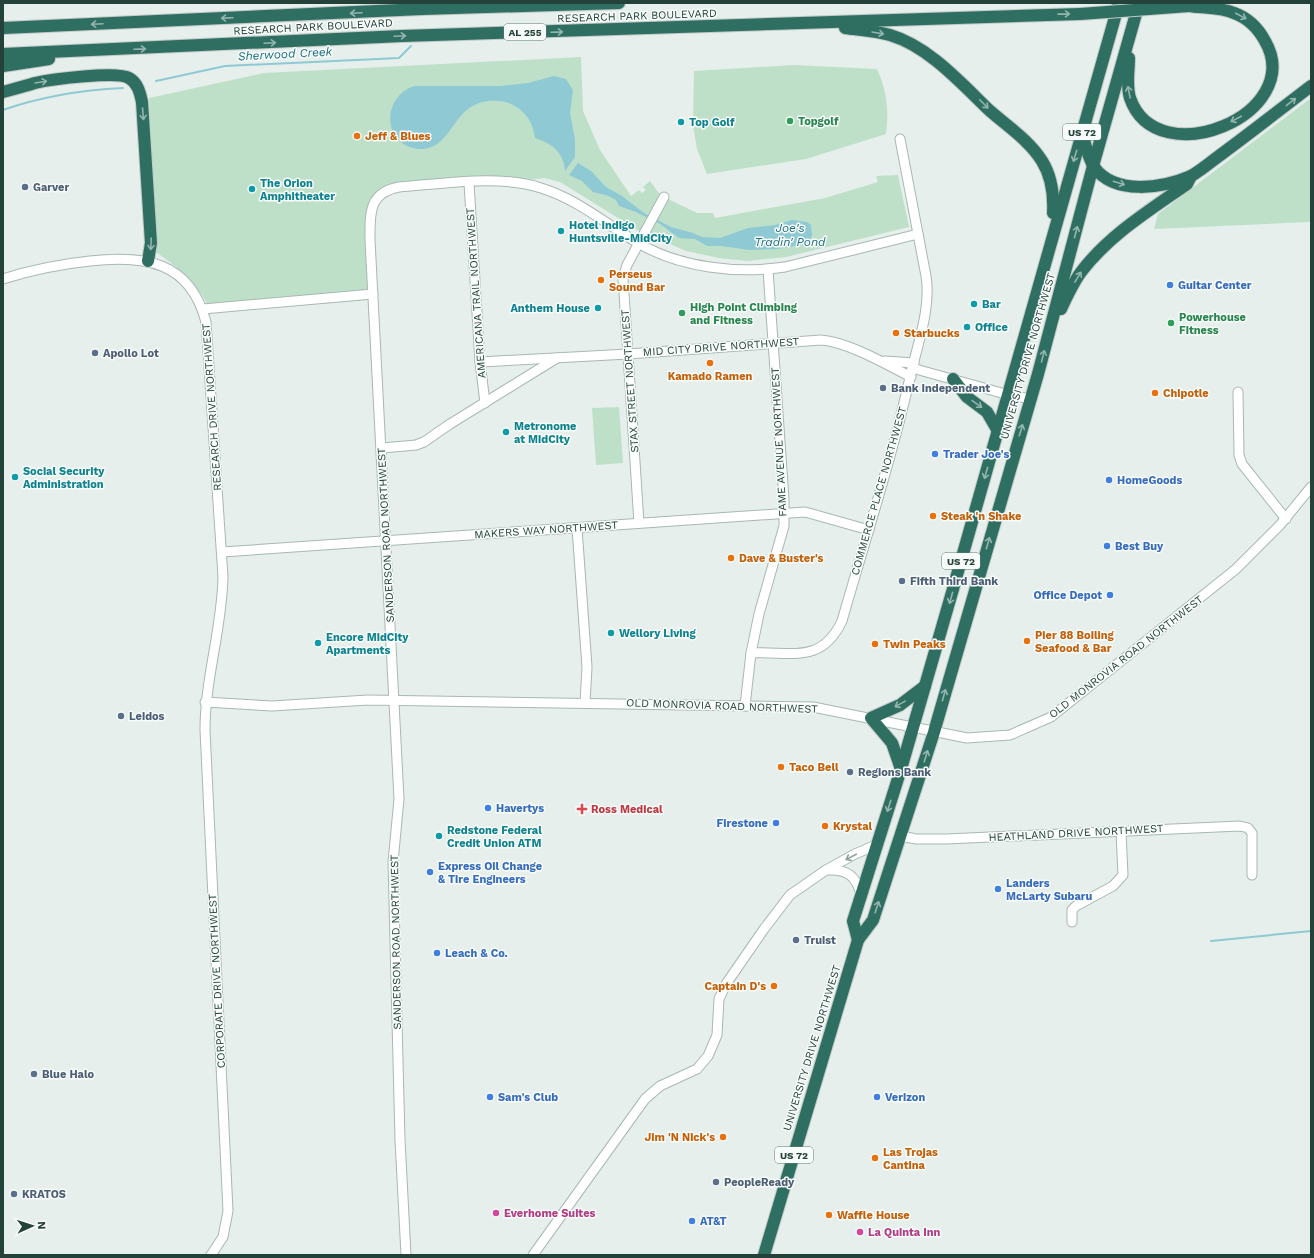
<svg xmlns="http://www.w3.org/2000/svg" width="1314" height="1258" font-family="'Work Sans',sans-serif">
	<rect width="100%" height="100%" fill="#e6efeb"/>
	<g fill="#bfe0c8">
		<path d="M 581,57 L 583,111 L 600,150 L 631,196 L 639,190 L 642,193 L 646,190 L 643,187 L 650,181 L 659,193 L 672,201 L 697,213 L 713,213 L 715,218 L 825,198 L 878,182 L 876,176 L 898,175 L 909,227 L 786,257 L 747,261 L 719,258 L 686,251 L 639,231 L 560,182 L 544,178 L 516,182 L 399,187 L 373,205 L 373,294 L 208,305 C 195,281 177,267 156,252 L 149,98 L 264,73 Z"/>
		<path d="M 794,65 L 877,69 C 887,91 889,111 886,134 L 806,159 L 707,174 L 697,149 L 693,125 L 694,71 Z"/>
		<path d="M 1311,98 L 1310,222 L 1154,229 L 1158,214 Z"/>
		<path d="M 619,407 L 623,463 L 596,465 L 592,408 Z"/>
	</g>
	<g fill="#8ec9d4">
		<path d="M 554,76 L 566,79 L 573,90 L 570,113 L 575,139 L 575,157 L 565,171 C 563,152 553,144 535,138 C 533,124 528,114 515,106 C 507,101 498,100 489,101 C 451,104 453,151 419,149 C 383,146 380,98 414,86 L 500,86 L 528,83 Z"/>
		<path d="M 578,163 L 591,171 L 606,187 L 622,196 L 644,213 L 671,227 L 693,233 L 702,237 L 720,238 L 748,228 L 775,225 L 792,220 L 807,222 L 811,225 L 812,236 L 807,244 L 777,249 L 749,250 L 722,246 L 707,246 L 695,239 L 679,238 L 660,224 L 636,212 L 619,206 L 616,200 L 609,196 L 593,192 L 582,181 L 569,175 Z"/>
	</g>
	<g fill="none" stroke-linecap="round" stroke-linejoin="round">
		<g stroke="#8ec9d4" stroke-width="2">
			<path d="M 156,81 L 225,66 L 399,58 L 411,46"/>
			<path d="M 3,110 C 43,96 81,90 123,88"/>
			<path d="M 1211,941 L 1311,931"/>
		</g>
		<defs>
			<g id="minor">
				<path d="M 469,183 L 480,362 L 485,403"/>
				<path d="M 3,279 C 31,270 61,264 90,261 C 145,255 190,261 206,322 L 223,577 C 222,629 205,678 205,730 L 228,1211 L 223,1237 L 211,1255"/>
				<path d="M 203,309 L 373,294"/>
				<path d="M 885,361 L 914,363"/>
				<path d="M 480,362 L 628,354 L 821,340 C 848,342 886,364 911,377"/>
				<path d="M 912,368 L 1009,395 L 1031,399"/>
				<path d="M 1238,392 L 1239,455 L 1242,464 L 1286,519"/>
				<path d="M 382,448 L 416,445 L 424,442 L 450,424 L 557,358"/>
				<path d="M 639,523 L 623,278 L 627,265 L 664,197"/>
				<path d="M 577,528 L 587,667 L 585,703"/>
				<path d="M 222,552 L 805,512 L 869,530"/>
				<path d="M 751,653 C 791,651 821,665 842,621 C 866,537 893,454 912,369 C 919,340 931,306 926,276 L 900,139"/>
				<path d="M 205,702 L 272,706 L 368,700 L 813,707 L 967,738 L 1010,735 L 1051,717 L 1236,569 L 1280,525 L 1311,487"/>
				<path d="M 745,706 L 751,653 L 759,614 L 784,526 L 784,499 L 768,270"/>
				<path d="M 901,836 L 916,839 L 946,839 L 1240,826 L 1248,828 L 1252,833 L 1252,875"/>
				<path d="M 828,870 C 847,869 856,876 861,894"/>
				<path d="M 1072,922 L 1072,910 L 1076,906 L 1113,886 L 1123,875 L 1121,832"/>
				<path d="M 406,1255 L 400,1140 L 393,862 L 399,799 L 370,240 C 370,214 368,193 399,187 C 443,184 498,174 541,188 C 577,199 606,224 638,243 C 681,268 736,274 785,267 L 918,234"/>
				<path d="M 533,1255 L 645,1099 L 660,1086 L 697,1069 L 708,1056 L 717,1035 L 719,999 L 726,984 L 764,929 L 790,895 L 826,870 L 855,854 L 876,845"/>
			</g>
			<g id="highway">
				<path d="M 3,28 L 422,9 L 619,3"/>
				<path d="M 845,28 C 859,30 876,31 890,35 C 928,46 961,83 989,110 C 1007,126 1029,140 1042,161 C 1052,177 1054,194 1053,213"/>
				<path d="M 3,54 L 402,36 L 1080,14"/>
				<path d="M 1129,58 C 1129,71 1126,85 1130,98 C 1157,176 1307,114 1265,41 C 1258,28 1248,18 1234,13 C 1221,7 1203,8 1189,6"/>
				<path d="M 3,66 L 49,59"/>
				<path d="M 3,92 C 14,89 25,86 35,83 C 52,79 117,71 129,78 C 138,83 140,93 142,102 L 151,243 L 148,261"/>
				<path d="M 1082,133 C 1085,143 1088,158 1094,167 C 1115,196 1163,188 1191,176 C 1202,170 1213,160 1223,153 C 1253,131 1282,108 1311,86"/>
				<path d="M 1061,309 C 1067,296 1073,283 1081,272 C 1109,235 1150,210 1187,184 L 1191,176"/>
				<path d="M 953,379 L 967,397 L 987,412 L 998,431"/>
				<path d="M 901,769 L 892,743 L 871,718 L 900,705 L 925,686"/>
				<path d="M 858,940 L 853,921 L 901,769 L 953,589 L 1119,3"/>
				<path d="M 764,1255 L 858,940 L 873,920 L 934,732 L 1038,374 L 1093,166 L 1139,3"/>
			</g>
		</defs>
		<use href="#minor" stroke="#a8b8b2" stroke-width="11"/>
		<use href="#highway" stroke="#c2cac8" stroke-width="14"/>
		<use href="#minor" stroke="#fff" stroke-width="9"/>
		<use href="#highway" stroke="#2f6f62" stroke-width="12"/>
		<defs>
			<path id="highway-bridge" d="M 1080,14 L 1189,6"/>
		</defs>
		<use href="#highway-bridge" stroke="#c2cac8" stroke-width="14" stroke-linecap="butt"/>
		<use href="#highway-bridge" stroke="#2f6f62" stroke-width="12"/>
	</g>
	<defs><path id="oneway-shaft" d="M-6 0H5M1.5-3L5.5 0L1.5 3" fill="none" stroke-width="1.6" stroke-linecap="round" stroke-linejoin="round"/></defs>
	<g stroke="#93b5ae">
		<use href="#oneway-shaft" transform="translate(356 13) rotate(177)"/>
		<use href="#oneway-shaft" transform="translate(1064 14) rotate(-1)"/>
		<use href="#oneway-shaft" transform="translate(1241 16) rotate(28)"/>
		<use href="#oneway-shaft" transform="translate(227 18) rotate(178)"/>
		<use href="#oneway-shaft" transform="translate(97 24) rotate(177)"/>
		<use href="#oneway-shaft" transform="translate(557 32) rotate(-2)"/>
		<use href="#oneway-shaft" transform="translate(878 33) rotate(10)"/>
		<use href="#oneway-shaft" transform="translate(400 36) rotate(-3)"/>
		<use href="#oneway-shaft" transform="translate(270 43) rotate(-3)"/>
		<use href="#oneway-shaft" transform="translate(140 49) rotate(-2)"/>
		<use href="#oneway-shaft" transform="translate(41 82) rotate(-9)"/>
		<use href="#oneway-shaft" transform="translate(1129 92) rotate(-101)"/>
		<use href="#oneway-shaft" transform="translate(1291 102) rotate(-38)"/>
		<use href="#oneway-shaft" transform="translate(984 104) rotate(45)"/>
		<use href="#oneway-shaft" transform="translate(143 114) rotate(86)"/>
		<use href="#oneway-shaft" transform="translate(1236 119) rotate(152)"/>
		<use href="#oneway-shaft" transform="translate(1075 156) rotate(107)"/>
		<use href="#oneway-shaft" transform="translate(1119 183) rotate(17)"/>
		<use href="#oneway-shaft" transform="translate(1076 232) rotate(-75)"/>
		<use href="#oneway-shaft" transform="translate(151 244) rotate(92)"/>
		<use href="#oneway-shaft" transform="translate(1078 277) rotate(-58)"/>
		<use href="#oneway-shaft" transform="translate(1043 356) rotate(-76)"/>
		<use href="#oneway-shaft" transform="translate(977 404) rotate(35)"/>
		<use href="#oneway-shaft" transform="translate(1021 430) rotate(-73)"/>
		<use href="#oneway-shaft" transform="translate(986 473) rotate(106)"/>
		<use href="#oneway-shaft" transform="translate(988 543) rotate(-74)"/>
		<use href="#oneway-shaft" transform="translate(951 598) rotate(106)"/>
		<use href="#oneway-shaft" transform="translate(944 695) rotate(-74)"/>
		<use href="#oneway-shaft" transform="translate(900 704) rotate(151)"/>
		<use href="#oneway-shaft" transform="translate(926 756) rotate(-73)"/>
		<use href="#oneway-shaft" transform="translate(889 806) rotate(108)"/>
		<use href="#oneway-shaft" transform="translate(877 907) rotate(-72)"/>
	</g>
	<use stroke="#92a09c" href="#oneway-shaft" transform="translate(851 857) rotate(152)"/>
	<g fill="#2e9e5b" stroke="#f7fbf9" stroke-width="1.5">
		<circle cx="790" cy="121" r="4"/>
		<circle cx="682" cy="313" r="4"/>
		<circle cx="1171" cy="323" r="4"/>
	</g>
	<g fill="#0f9aa8" stroke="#f7fbf9" stroke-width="1.5">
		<circle cx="681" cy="122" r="4"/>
		<circle cx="252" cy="189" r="4"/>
		<circle cx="561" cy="231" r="4"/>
		<circle cx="974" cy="304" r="4"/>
		<circle cx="598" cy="308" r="4"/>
		<circle cx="967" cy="327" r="4"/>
		<circle cx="506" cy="432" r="4"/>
		<circle cx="15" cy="477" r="4"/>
		<circle cx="611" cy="633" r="4"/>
		<circle cx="318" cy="643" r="4"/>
		<circle cx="439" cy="836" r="4"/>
	</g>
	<g fill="#e8710a" stroke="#f7fbf9" stroke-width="1.5">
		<circle cx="357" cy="136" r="4"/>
		<circle cx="601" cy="280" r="4"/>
		<circle cx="896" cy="333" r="4"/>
		<circle cx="710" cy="363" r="4"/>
		<circle cx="1155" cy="393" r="4"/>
		<circle cx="933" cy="516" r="4"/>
		<circle cx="731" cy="558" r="4"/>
		<circle cx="1027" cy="641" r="4"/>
		<circle cx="875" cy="644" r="4"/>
		<circle cx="781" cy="767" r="4"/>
		<circle cx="825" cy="826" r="4"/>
		<circle cx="774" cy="986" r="4"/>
		<circle cx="723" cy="1137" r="4"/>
		<circle cx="875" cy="1158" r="4"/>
		<circle cx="829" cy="1215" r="4"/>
	</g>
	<g fill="#5c6f8a" stroke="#f7fbf9" stroke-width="1.5">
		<circle cx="25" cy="187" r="4"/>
		<circle cx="95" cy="353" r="4"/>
		<circle cx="883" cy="388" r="4"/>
		<circle cx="902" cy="581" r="4"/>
		<circle cx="121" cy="716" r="4"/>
		<circle cx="850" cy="772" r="4"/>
		<circle cx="796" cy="940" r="4"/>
		<circle cx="34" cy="1074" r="4"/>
		<circle cx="716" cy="1182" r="4"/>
		<circle cx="14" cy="1194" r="4"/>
	</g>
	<g fill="#3f7fe0" stroke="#f7fbf9" stroke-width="1.5">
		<circle cx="1170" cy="285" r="4"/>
		<circle cx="935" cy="454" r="4"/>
		<circle cx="1109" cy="480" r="4"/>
		<circle cx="1107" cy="546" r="4"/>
		<circle cx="1110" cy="595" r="4"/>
		<circle cx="488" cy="808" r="4"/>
		<circle cx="776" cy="823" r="4"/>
		<circle cx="430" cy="872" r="4"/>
		<circle cx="998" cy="889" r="4"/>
		<circle cx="437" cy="953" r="4"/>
		<circle cx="490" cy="1097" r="4"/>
		<circle cx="877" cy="1097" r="4"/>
		<circle cx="692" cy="1221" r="4"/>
	</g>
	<path fill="#e0444e" stroke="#f7fbf9" stroke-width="1.5" d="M580 803h4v4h4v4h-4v4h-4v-4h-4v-4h4z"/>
	<g fill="#d1479c" stroke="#f7fbf9" stroke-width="1.5">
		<circle cx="496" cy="1213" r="4"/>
		<circle cx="860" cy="1232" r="4"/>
	</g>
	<g text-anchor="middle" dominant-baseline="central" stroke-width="3" stroke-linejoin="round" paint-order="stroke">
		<g fill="#f7fbf9" stroke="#637a73" stroke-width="1">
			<rect x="504" y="24" width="42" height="16" rx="3"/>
			<rect x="1063" y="124" width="38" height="16" rx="3"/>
			<rect x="942" y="553" width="38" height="16" rx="3"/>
			<rect x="775" y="1147" width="38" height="16" rx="3"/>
		</g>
		<g font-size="10" font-weight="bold" fill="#24423a">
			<text x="525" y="32">AL 255</text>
			<text x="1082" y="132">US 72</text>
			<text x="961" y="561">US 72</text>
			<text x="794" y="1155">US 72</text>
		</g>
		<g font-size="11" fill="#24423a" stroke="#f7fbf9">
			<text transform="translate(637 16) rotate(-2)">RESEARCH PARK BOULEVARD</text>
			<text transform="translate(313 27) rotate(-3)">RESEARCH PARK BOULEVARD</text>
			<text transform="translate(476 293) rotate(-94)">AMERICANA TRAIL NORTHWEST</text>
			<text transform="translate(721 347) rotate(-4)">MID CITY DRIVE NORTHWEST</text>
			<text transform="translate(1028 356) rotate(-74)">UNIVERSITY DRIVE NORTHWEST</text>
			<text transform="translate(630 381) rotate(-94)">STAX STREET NORTHWEST</text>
			<text transform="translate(212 407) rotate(-94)">RESEARCH DRIVE NORTHWEST</text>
			<text transform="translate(779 442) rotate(-93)">FAME AVENUE NORTHWEST</text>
			<text transform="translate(879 491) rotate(-74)">COMMERCE PLACE NORTHWEST</text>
			<text transform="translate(546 530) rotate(-4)">MAKERS WAY NORTHWEST</text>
			<text transform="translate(386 535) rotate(-93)">SANDERSON ROAD NORTHWEST</text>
			<text transform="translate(1126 657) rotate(-38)">OLD MONROVIA ROAD NORTHWEST</text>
			<text transform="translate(722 706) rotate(2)">OLD MONROVIA ROAD NORTHWEST</text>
			<text transform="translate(1076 833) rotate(-3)">HEATHLAND DRIVE NORTHWEST</text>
			<text transform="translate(396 942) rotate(-91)">SANDERSON ROAD NORTHWEST</text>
			<text transform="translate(217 981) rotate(-93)">CORPORATE DRIVE NORTHWEST</text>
			<text transform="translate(812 1048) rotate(-73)">UNIVERSITY DRIVE NORTHWEST</text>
		</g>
		<g font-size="11" font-weight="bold" fill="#27864d" stroke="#f7fbf9" text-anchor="start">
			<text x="798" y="121">Topgolf</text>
			<text x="690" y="307">High Point Climbing<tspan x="690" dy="13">and Fitness</tspan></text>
			<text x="1179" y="317">Powerhouse<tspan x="1179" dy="13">Fitness</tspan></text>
		</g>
		<g font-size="11" font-weight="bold" fill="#0d838f" stroke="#f7fbf9" text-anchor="start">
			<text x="689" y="122">Top Golf</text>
			<text x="260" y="183">The Orion<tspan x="260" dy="13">Amphitheater</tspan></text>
			<text x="569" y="225">Hotel Indigo<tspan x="569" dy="13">Huntsville-MidCity</tspan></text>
			<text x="982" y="304">Bar</text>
			<text x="590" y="308" text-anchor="end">Anthem House</text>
			<text x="975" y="327">Office</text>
			<text x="514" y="426">Metronome<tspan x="514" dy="13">at MidCity</tspan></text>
			<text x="23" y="471">Social Security<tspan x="23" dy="13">Administration</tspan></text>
			<text x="619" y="633">Wellory Living</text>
			<text x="326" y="637">Encore MidCity<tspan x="326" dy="13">Apartments</tspan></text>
			<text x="447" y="830">Redstone Federal<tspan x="447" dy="13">Credit Union ATM</tspan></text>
		</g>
		<g font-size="11" font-weight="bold" fill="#c56008" stroke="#f7fbf9" text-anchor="start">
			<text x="365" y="136">Jeff &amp; Blues</text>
			<text x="609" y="274">Perseus<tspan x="609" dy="13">Sound Bar</tspan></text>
			<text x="904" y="333">Starbucks</text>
			<text x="710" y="376" text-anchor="middle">Kamado Ramen</text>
			<text x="1163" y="393">Chipotle</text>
			<text x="941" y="516">Steak 'n Shake</text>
			<text x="739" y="558">Dave &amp; Buster's</text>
			<text x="1035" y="635">Pier 88 Boiling<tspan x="1035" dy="13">Seafood &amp; Bar</tspan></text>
			<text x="883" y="644">Twin Peaks</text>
			<text x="789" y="767">Taco Bell</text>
			<text x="833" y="826">Krystal</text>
			<text x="766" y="986" text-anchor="end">Captain D's</text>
			<text x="715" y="1137" text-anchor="end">Jim 'N Nick's</text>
			<text x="883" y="1152">Las Trojas<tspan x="883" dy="13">Cantina</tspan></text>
			<text x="837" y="1215">Waffle House</text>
		</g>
		<g font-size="11" font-weight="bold" fill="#4e5e75" stroke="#f7fbf9" text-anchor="start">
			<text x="33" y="187">Garver</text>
			<text x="103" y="353">Apollo Lot</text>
			<text x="891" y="388">Bank Independent</text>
			<text x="910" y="581">Fifth Third Bank</text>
			<text x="129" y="716">Leidos</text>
			<text x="858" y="772">Regions Bank</text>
			<text x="804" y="940">Truist</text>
			<text x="42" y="1074">Blue Halo</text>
			<text x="724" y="1182">PeopleReady</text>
			<text x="22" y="1194">KRATOS</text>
		</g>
		<g font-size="11" font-weight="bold" fill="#366cbe" stroke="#f7fbf9" text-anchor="start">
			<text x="1178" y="285">Guitar Center</text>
			<text x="943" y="454">Trader Joe's</text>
			<text x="1117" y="480">HomeGoods</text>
			<text x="1115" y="546">Best Buy</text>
			<text x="1102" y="595" text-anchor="end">Office Depot</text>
			<text x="496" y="808">Havertys</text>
			<text x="768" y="823" text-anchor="end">Firestone</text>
			<text x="438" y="866">Express Oil Change<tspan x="438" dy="13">&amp; Tire Engineers</tspan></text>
			<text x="1006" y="883">Landers<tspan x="1006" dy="13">McLarty Subaru</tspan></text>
			<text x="445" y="953">Leach &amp; Co.</text>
			<text x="498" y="1097">Sam's Club</text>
			<text x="885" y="1097">Verizon</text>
			<text x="700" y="1221">AT&amp;T</text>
		</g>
		<g font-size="11" font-weight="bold" fill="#be3a42" stroke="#f7fbf9" text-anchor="start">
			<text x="591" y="809">Ross Medical</text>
		</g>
		<g font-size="11" font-weight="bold" fill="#b23c85" stroke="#f7fbf9" text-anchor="start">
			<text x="504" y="1213">Everhome Suites</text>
			<text x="868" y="1232">La Quinta Inn</text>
		</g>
		<g font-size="12" font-style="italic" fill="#1c6f80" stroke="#f7fbf9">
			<text transform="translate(285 54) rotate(-3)">Sherwood Creek</text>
			<text x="790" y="228">Joe's<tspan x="790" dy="14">Tradin' Pond</tspan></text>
		</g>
	</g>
	<rect width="1314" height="1258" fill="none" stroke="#24423a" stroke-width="8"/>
	<g transform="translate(32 1226) rotate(87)" stroke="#f7fbf9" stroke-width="3" paint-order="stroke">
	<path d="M0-3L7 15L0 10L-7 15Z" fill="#24423a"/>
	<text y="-6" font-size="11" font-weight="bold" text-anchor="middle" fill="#24423a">N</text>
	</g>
</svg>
